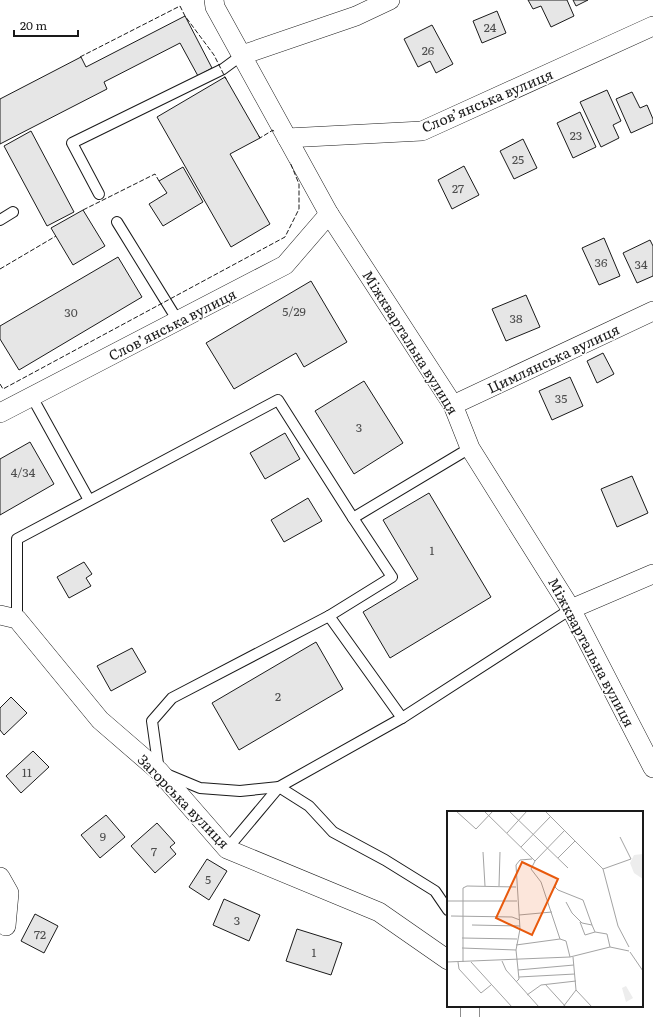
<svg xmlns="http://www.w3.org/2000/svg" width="653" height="1017" font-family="Literata,serif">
	<rect width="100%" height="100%" fill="#fff"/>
	<g fill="#e6e6e6" stroke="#1a1a1a">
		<path d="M 528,0 L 567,0 L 574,16 L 551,27 L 541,6 L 533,9 Z"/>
		<path d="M 573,0 L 588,0 L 576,6 Z"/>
		<path d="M 497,11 L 506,33 L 482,43 L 473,21 Z"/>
		<path d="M 185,16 L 212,68 L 198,76 L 180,43 L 104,82 L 107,89 L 0,144 L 0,99 L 81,57 L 86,67 Z"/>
		<path d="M 432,25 L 453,64 L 436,73 L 430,61 L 418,67 L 404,39 Z"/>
		<path d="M 225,77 L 260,138 L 230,154 L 270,224 L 231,247 L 157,117 Z"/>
		<path d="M 607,90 L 621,121 L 613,125 L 619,138 L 601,147 L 580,102 Z"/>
		<path d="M 632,92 L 640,108 L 647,105 L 653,119 L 653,123 L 631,133 L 616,99 Z"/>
		<path d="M 580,112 L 596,147 L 573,158 L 557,123 Z"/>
		<path d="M 31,131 L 74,212 L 47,226 L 4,146 Z"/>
		<path d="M 523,139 L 537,168 L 514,179 L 500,151 Z"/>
		<path d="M 464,166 L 479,195 L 452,209 L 438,180 Z"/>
		<path d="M 183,167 L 203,202 L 163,226 L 149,204 L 167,193 L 159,181 Z"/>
		<path d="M 83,210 L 105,246 L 73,265 L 51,228 Z"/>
		<path d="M 604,238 L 620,276 L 599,285 L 582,248 Z"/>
		<path d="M 650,240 L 653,246 L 653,276 L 637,283 L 623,253 Z"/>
		<path d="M 118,257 L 142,297 L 19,370 L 0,339 L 0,326 Z"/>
		<path d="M 311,281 L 347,342 L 304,367 L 296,353 L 234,389 L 206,343 Z"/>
		<path d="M 526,295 L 540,327 L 506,341 L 492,309 Z"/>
		<path d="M 603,353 L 614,374 L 597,383 L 587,361 Z"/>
		<path d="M 570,377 L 583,406 L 552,420 L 539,391 Z"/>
		<path d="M 364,381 L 403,443 L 354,474 L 315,411 Z"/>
		<path d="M 285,433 L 300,459 L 265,479 L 250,453 Z"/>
		<path d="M 30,442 L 54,484 L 0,515 L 0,459 Z"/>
		<path d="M 632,476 L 648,513 L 617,527 L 601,489 Z"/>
		<path d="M 429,493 L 491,597 L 390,658 L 363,612 L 418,579 L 383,520 Z"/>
		<path d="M 308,498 L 322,521 L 284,542 L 271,520 Z"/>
		<path d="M 84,562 L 92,574 L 86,578 L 91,586 L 69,598 L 57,577 Z"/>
		<path d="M 316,642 L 343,689 L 239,750 L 212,703 Z"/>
		<path d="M 132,648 L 146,672 L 111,691 L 97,666 Z"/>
		<path d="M 11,697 L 27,713 L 4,735 L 0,730 L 0,708 Z"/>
		<path d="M 33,751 L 49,767 L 21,793 L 6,776 Z"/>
		<path d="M 106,815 L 125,837 L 100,858 L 81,835 Z"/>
		<path d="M 157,823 L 175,843 L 170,847 L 176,854 L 155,873 L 131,846 Z"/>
		<path d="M 207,859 L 227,871 L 209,900 L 189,887 Z"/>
		<path d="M 224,899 L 260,915 L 249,941 L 213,925 Z"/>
		<path d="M 35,914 L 58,926 L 44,953 L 21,941 Z"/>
		<path d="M 297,929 L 342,943 L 331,975 L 286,961 Z"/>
	</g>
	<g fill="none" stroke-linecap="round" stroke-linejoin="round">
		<defs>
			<g id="lane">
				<path d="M 99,194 L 72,143 L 223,69 L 242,55"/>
				<path d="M 0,220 L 13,212"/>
				<path d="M 117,222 L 178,321"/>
				<path d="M 32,397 L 89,500"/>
				<path d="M 329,616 L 392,577 L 353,518 L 470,448"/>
				<path d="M 17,619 L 17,539 L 278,400 L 353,518"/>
				<path d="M 402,718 L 329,616 L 172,698 L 152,721 L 159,771 L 200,788 L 240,791 L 279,787 L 309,806 L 333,832 L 385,860 L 435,891 L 448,910"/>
				<path d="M 227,849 L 279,787 L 402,718 L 571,609"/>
			</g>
			<g id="street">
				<path d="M 214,0 L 215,7 L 329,214 L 453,405 L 470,448 L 571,609 L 653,768"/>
				<path d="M 242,55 L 356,16 L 390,0"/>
				<path d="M 287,138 L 422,131 L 653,26"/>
				<path d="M 453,405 L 653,311"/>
				<path d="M 0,413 L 285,265 L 329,214"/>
				<path d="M 571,609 L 653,574"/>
				<path d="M 0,615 L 17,619 L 100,720 L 159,771 L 227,849 L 379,912 L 448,960"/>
				<path d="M 0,877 L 9,893 L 6,926"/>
				<path d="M 470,1017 L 470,1006"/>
			</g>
		</defs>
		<use href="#lane" stroke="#1a1a1a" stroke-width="12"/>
		<use href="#street" stroke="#1a1a1a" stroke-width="20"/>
		<use href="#lane" stroke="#fff" stroke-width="10"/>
		<use href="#street" stroke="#fff" stroke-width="19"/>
		<g stroke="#1a1a1a" stroke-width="1" stroke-dasharray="5 2" stroke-linecap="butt">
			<path d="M 80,57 L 180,6 L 185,16 L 214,55 L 226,79"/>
			<path d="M 259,136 L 260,138 L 273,130 L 274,132"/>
			<path d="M 83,210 L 155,174 L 159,181"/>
			<path d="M 0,269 L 56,236"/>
			<path d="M 0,384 L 3,389 L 285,237 L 299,209 L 299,184 L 290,162"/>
		</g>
	</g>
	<g text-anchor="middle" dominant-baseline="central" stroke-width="3" stroke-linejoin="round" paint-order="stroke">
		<g font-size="12" fill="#4d4d4d">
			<text x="490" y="27">24</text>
			<text x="428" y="50">26</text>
			<text x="576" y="135">23</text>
			<text x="518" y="159">25</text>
			<text x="458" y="188">27</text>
			<text x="601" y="262">36</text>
			<text x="641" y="264">34</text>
			<text x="294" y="311">5/29</text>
			<text x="71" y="312">30</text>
			<text x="516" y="318">38</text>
			<text x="561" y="398">35</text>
			<text x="359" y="427">3</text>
			<text x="23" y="472">4/34</text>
			<text x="432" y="550">1</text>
			<text x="278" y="696">2</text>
			<text x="27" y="772">11</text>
			<text x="103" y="836">9</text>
			<text x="154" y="851">7</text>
			<text x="208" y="879">5</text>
			<text x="237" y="920">3</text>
			<text x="40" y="934">72</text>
			<text x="314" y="952">1</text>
		</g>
		<g font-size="14" fill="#1a1a1a" stroke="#fff">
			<text transform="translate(487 100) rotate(-23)">Слов’янська вулиця</text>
			<text transform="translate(172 324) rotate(-27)">Слов’янська вулиця</text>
			<text transform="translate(411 342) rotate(58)">Міжквартальна вулиця</text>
			<text transform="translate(553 358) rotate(-25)">Цимлянська вулиця</text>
			<text transform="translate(592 652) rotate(62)">Міжквартальна вулиця</text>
			<text transform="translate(184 801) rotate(46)">Загорська вулиця</text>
		</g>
	</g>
	<g transform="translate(447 811)">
		<rect width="196" height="196" fill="#fff"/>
		<path d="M 196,43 L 196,68 L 187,62 L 183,52 L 187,44 ZM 179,175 L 186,187 L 179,191 L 175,177 Z" fill="#ededed"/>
		<path fill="none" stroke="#a3a3a3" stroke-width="1" d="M 9,0 L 29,18 L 46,0M 37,0 L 88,50M 62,0 L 121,57M 98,0 L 156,58 L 171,115 L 182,136M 118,19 L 88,50 L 84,58 L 94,71 L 113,128 L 119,130 L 123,146M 60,22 L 80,0M 74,36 L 103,6M 36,41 L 38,75M 111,47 L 128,30M 156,58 L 184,48 L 173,26M 109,73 L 108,76 L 111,79 L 136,89 L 145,114M 52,75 L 53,41M 0,90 L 70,90M 119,91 L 125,102 L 135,112 L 145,114 L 148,121 L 160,123 L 163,136M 72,104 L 105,101M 4,105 L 65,106 L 73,109M 133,111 L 138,124 L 148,121M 25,114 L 73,115M 15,127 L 70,128M 69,134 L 113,128M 15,137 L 69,139M 183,141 L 196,160M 55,150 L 59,159 L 92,196M 0,151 L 123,146 L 163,136 L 182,140M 11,151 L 12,158 L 34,182 L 44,174M 16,151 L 16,77 L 20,75 L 69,76M 24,151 L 65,196M 71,159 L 127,154M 72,166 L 128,163M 69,171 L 72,168 L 69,139 L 73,118 L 69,54 L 73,49 L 85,48M 98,173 L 119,196M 129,179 L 145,196M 80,184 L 94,174 L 129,170M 116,196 L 129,179 L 126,146"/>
		<path fill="#e8590c" fill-opacity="0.15" stroke="#e8590c" stroke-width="2" d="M 75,51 L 111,68 L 85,124 L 49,107 Z"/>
		<rect width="196" height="196" fill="none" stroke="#1a1a1a" stroke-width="2"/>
	</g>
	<path d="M14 30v6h64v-6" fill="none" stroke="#1a1a1a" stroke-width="2"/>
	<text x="20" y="30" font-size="12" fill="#1a1a1a" stroke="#ffffff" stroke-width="3" paint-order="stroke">20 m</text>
</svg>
